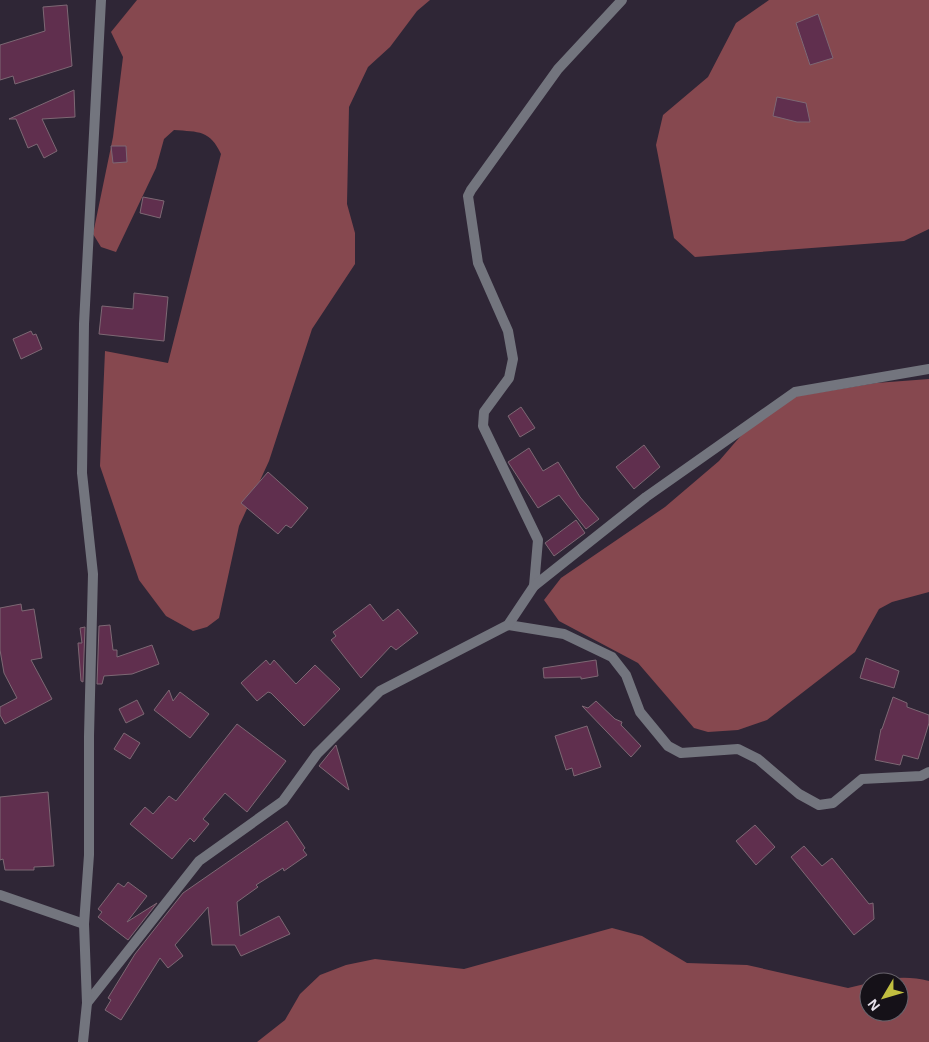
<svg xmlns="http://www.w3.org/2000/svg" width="929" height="1042" font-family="Helvetica,sans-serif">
	<rect width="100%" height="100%" fill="#2f2636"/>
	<g fill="#86484f">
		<path d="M 137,0 L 430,0 L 417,11 L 390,47 L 368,67 L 349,107 L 347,204 L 355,233 L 355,264 L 312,329 L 269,461 L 239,526 L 219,618 L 207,627 L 193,631 L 166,616 L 139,580 L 100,466 L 105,351 L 168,363 L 221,154 C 210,130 199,132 174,130 L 164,139 L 156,168 L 116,252 L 101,247 L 93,234 L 113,137 L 123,57 L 111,32 Z"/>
		<path d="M 769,0 L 929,0 L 929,229 L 904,241 L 695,257 L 674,238 L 656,145 L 663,115 L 708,77 L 736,23 Z"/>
		<path d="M 929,379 L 929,592 L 892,602 L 879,609 L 855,652 L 767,720 L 738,730 L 708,732 L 694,728 L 638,663 L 559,621 L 544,600 L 561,578 L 665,507 L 719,461 L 757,417 L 779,399 L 876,383 Z"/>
		<path d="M 612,928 L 642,936 L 687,963 L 747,965 L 848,988 L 869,983 L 869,1012 L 899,1012 L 899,982 L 873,982 C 892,977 910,976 929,981 L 929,1042 L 257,1042 L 285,1020 L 300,994 L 320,975 L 346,965 L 375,959 L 464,969 Z"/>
	</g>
	<g fill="#602f4e" stroke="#7d6874">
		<path d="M 67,5 L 72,66 L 15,84 L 13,76 L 0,80 L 0,45 L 45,31 L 43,7 Z"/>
		<path d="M 818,14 L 833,58 L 810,65 L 796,23 Z"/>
		<path d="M 74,90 L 75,117 L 42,119 L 57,151 L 44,158 L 37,144 L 28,148 L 16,119 L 9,119 Z"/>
		<path d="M 777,97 L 806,103 L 810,122 L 797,122 L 773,116 Z"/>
		<path d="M 111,146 L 126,146 L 127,162 L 113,163 Z"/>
		<path d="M 143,197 L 164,201 L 160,218 L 140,213 Z"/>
		<path d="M 134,293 L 168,297 L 164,341 L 99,334 L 102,306 L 133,309 Z"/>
		<path d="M 31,331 L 33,335 L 36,334 L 42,349 L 21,359 L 13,339 Z"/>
		<path d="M 521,407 L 535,428 L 520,437 L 508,416 Z"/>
		<path d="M 644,445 L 660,467 L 634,489 L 616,467 Z"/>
		<path d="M 529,448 L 543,471 L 558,462 L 580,497 L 599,519 L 586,529 L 559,495 L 538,508 L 508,462 Z"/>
		<path d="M 268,472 L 308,508 L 291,528 L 286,525 L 278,534 L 241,503 Z"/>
		<path d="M 576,520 L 585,533 L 554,556 L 545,543 Z"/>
		<path d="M 21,604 L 22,611 L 34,609 L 42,658 L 31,660 L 52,699 L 5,724 L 0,715 L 0,707 L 17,698 L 4,673 L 0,650 L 0,608 Z"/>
		<path d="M 370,604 L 383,621 L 398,609 L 418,633 L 396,650 L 391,646 L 361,678 L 331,640 L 336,636 L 333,632 Z"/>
		<path d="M 110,625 L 113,650 L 117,650 L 117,657 L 152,645 L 159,664 L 132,674 L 104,676 L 102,684 L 97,684 L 99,626 Z"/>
		<path d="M 85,627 L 83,682 L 81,681 L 78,643 L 82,643 L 80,628 Z"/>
		<path d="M 866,658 L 899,671 L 894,688 L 860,678 Z"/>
		<path d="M 266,660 L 270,665 L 274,660 L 296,684 L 315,665 L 340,689 L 304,726 L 271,693 L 268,692 L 257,701 L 241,683 Z"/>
		<path d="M 596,660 L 598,676 L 581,679 L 581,677 L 544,678 L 543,668 Z"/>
		<path d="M 169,690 L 173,701 L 180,692 L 209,714 L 190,738 L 154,710 Z"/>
		<path d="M 893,697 L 907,703 L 907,707 L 929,715 L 929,723 L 918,759 L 903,755 L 900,765 L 875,760 L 881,729 L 882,729 Z"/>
		<path d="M 137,700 L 144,714 L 126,723 L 119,709 Z"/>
		<path d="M 596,701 L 615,719 L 622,722 L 621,725 L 641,746 L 631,757 L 582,706 L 588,708 Z"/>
		<path d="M 237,724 L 286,761 L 247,812 L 225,793 L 203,819 L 209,824 L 194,842 L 190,838 L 172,859 L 130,824 L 145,807 L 153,814 L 169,796 L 176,801 Z"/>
		<path d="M 587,726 L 601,767 L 574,776 L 572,768 L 566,770 L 555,736 Z"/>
		<path d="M 124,733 L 140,743 L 130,759 L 114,749 Z"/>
		<path d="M 336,745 L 349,790 L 319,766 Z"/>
		<path d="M 48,792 L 54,866 L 34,867 L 34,870 L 5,870 L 3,859 L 0,860 L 0,797 Z"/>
		<path d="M 287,821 L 305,848 L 303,850 L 307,855 L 284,871 L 283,868 L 256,885 L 258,887 L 237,902 L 240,936 L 279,916 L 290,934 L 241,956 L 235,945 L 212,945 L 208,907 L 175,945 L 183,956 L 168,968 L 160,958 L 121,1020 L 105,1010 L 111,1000 L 108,998 L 135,954 L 183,893 Z"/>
		<path d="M 755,825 L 775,847 L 756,865 L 736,841 Z"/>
		<path d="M 804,846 L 822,866 L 832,858 L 869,904 L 873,903 L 874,919 L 854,935 L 791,857 Z"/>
		<path d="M 128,882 L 147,896 L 127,922 L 157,903 L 128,940 L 98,917 L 102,912 L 98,909 L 118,883 L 124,887 Z"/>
	</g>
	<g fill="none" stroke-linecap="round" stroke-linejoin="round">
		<g stroke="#73757e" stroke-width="10">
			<path d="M 87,519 L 82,473 L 84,324 L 101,0"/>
			<path d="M 534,586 L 538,540 L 483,426 L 484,412 L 509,378 L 513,359 L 508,331 L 478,263 L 468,196 L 471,190 L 558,69 L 622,0"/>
			<path d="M 508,625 L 564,634 L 612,657 L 626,675 L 640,712 L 668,746 L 681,753 L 738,749 L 758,759 L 799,794 L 819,805 L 833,803 L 862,779 L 921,776 L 929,772"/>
			<path d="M 0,895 L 84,924"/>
			<path d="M 87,1003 L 199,861 L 283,801 L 317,754 L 380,691 L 508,625 L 534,586 L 646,497 L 795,392 L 929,369"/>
		</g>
		<path stroke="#73757e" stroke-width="10" d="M 83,1042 L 87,1003 L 84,924 L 89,855 L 89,736 L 93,574 L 87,519"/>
	</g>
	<g transform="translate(884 997) rotate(232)"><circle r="24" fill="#151118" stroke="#69646d"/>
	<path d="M0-4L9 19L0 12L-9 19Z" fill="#c1be40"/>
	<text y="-8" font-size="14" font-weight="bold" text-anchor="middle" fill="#e7e1ec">N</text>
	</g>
</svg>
